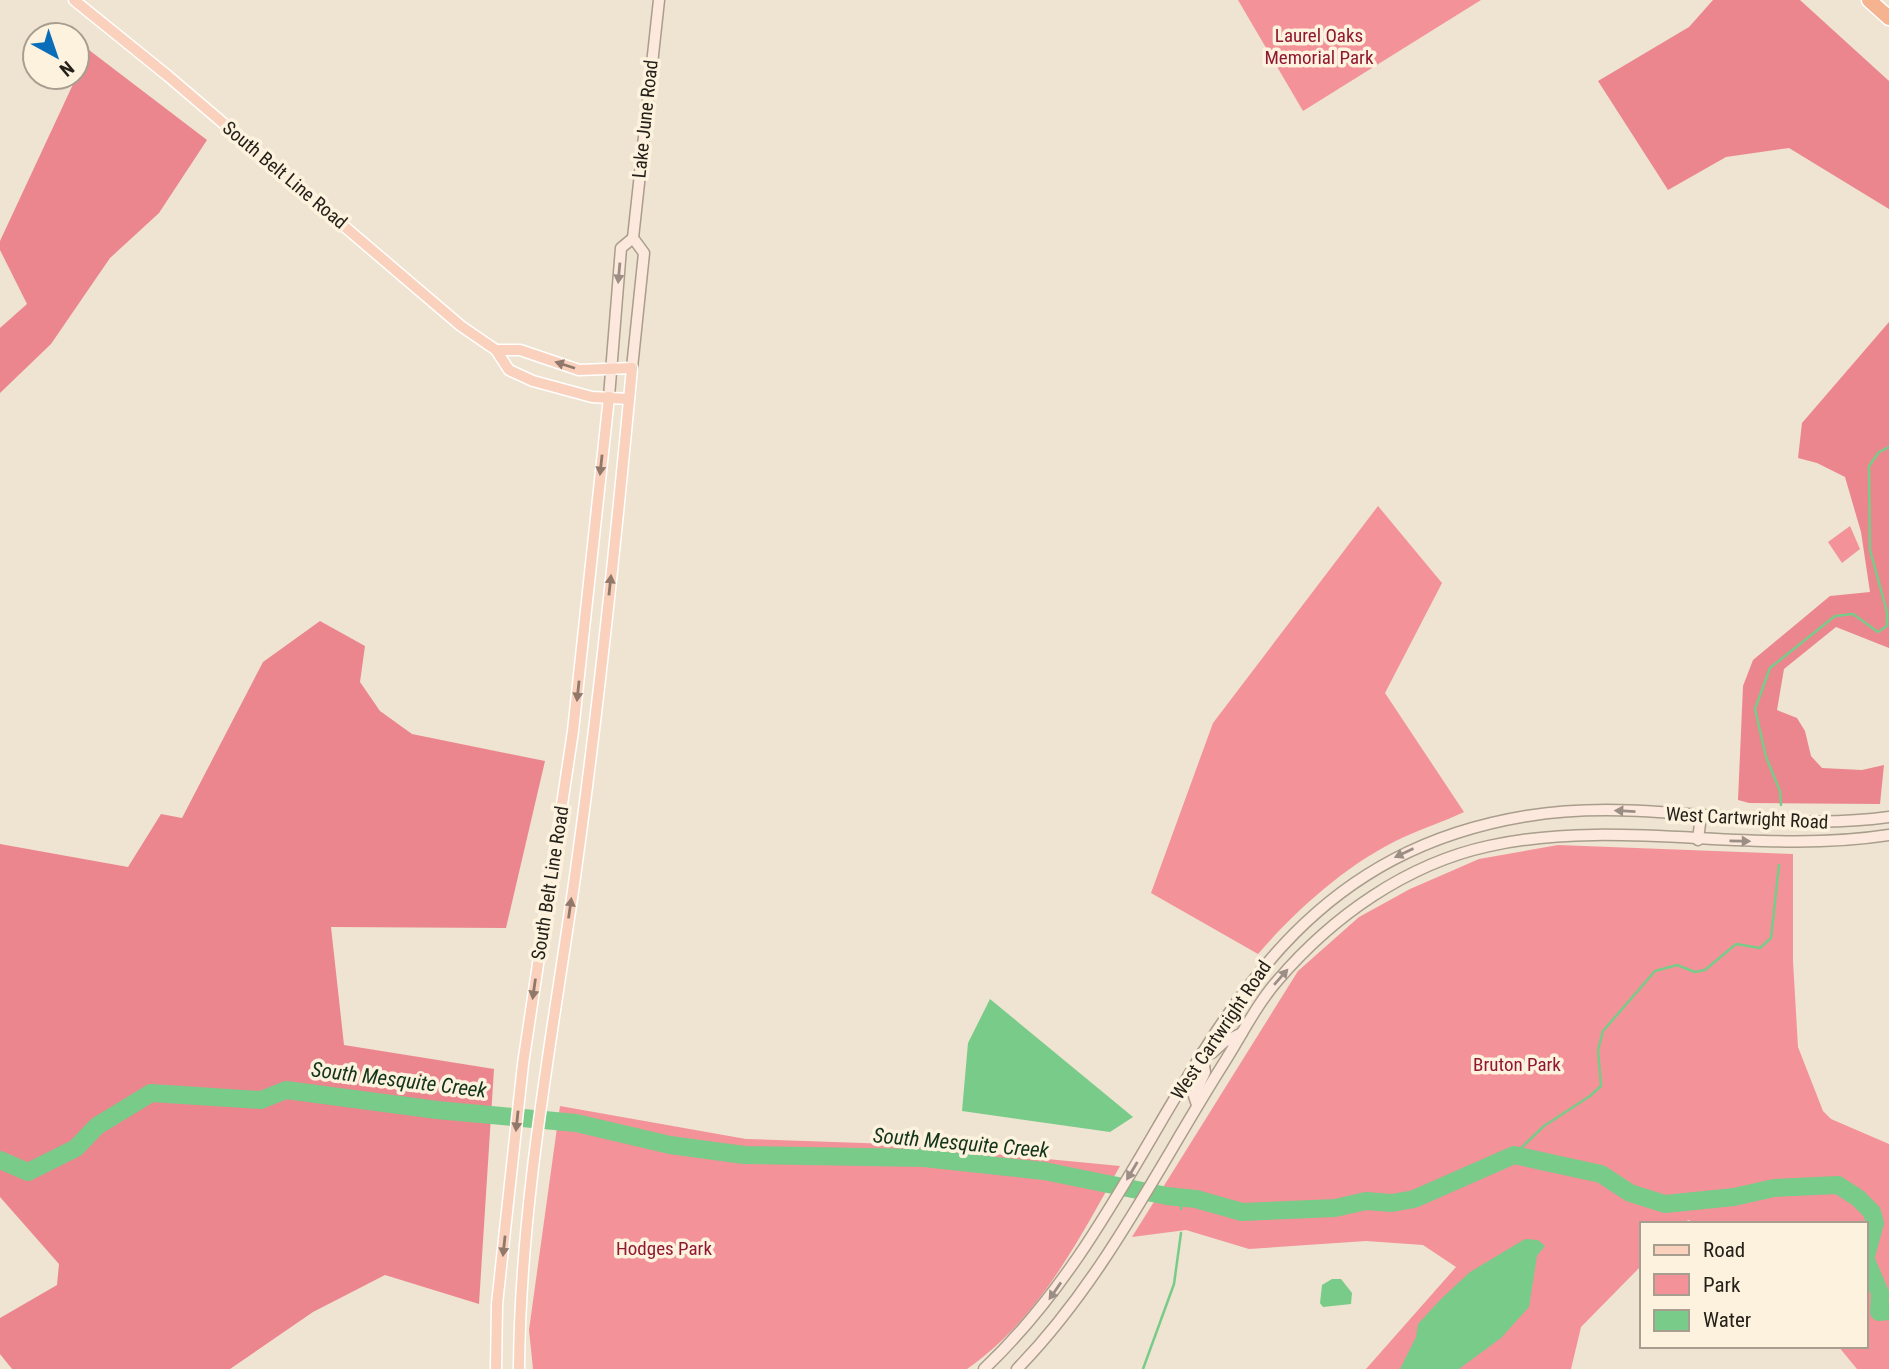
<svg xmlns="http://www.w3.org/2000/svg" width="1889" height="1369" font-family="'Roboto Condensed',sans-serif">
	<rect width="100%" height="100%" fill="#efe4d1"/>
	<g fill="#f39399">
		<path d="M 1238,0 L 1481,0 L 1303,111 Z"/>
		<path d="M 1378,506 L 1442,583 L 1385,693 L 1464,812 C 1445,821 1424,828 1404,837 C 1348,863 1298,908 1258,954 L 1151,893 L 1213,723 Z"/>
		<path d="M 1850,526 L 1860,549 L 1842,563 L 1828,542 Z"/>
		<path d="M 1558,845 L 1793,854 L 1793,961 L 1798,1047 L 1823,1111 L 1831,1119 L 1889,1144 L 1889,1369 L 1857,1369 L 1838,1346 L 1866,1346 L 1866,1224 L 1699,1224 L 1688,1220 L 1684,1224 L 1642,1224 L 1642,1265 L 1581,1327 L 1571,1369 L 1366,1369 L 1456,1267 L 1423,1245 L 1366,1241 L 1249,1249 L 1186,1230 L 1132,1237 L 1298,971 L 1359,917 L 1410,889 L 1479,859 Z"/>
		<path d="M 560,1106 L 746,1139 L 891,1144 L 1120,1166 C 1079,1240 1038,1320 967,1369 L 533,1369 L 529,1330 Z"/>
	</g>
	<g fill="#ec868e">
		<path d="M 1713,0 L 1800,0 L 1889,81 L 1889,209 L 1789,148 L 1726,157 L 1668,190 L 1598,81 L 1689,27 Z"/>
		<path d="M 89,50 L 207,140 L 159,213 L 110,258 L 51,344 L 0,393 L 0,328 L 27,304 L 0,250 L 0,241 Z"/>
		<path d="M 1889,322 L 1889,648 L 1836,627 L 1784,669 L 1777,710 L 1797,718 L 1805,731 L 1811,756 L 1822,768 L 1862,770 L 1884,765 L 1880,804 L 1749,803 L 1738,800 L 1743,686 L 1753,660 L 1830,596 L 1870,592 L 1861,532 L 1845,477 L 1817,463 L 1798,458 L 1802,423 Z"/>
		<path d="M 320,621 L 365,646 L 360,682 L 380,711 L 412,734 L 545,761 L 506,928 L 331,927 L 344,1045 L 494,1069 L 479,1304 L 385,1275 L 313,1312 L 230,1369 L 12,1369 L 0,1354 L 0,1318 L 57,1285 L 59,1264 L 0,1197 L 0,844 L 128,867 L 161,814 L 182,818 L 263,662 Z"/>
	</g>
	<g fill="#78cb89">
		<path d="M 990,999 L 1133,1117 L 1110,1132 L 962,1111 L 968,1043 Z"/>
		<path d="M 1525,1239 L 1538,1240 L 1545,1246 L 1537,1256 L 1529,1307 L 1501,1338 L 1459,1369 L 1400,1369 L 1416,1337 L 1418,1324 L 1440,1300 L 1470,1272 Z"/>
		<path d="M 1332,1279 L 1341,1279 L 1352,1293 L 1351,1304 L 1323,1307 L 1320,1303 L 1322,1285 Z"/>
	</g>
	<g fill="none" stroke-linecap="round" stroke-linejoin="round">
		<g stroke="#78cb89" stroke-width="2.5">
			<path d="M 1781,805 L 1780,791 L 1766,757 L 1755,709 L 1770,668 L 1835,616 L 1853,614 L 1878,632 L 1887,626 L 1887,612 L 1870,550 L 1869,466 L 1879,452 L 1889,447"/>
			<path d="M 1514,1155 L 1544,1126 L 1590,1096 L 1601,1086 L 1598,1050 L 1603,1031 L 1655,971 L 1677,965 L 1695,972 L 1705,970 L 1736,944 L 1760,948 L 1771,938 L 1779,865"/>
			<path d="M 1181,1198 L 1181,1209"/>
			<path d="M 1872,1212 L 1879,1214"/>
			<path d="M 1143,1369 L 1174,1284 L 1181,1233"/>
		</g>
		<g stroke="#78cb89" stroke-width="18">
			<path d="M 0,1160 L 28,1172 L 76,1148 L 97,1126 L 151,1093 L 261,1100 L 286,1090 L 437,1110 L 576,1123 L 670,1145 L 744,1155 L 924,1158 L 1044,1171 L 1167,1196 L 1196,1199 L 1242,1212 L 1335,1208 L 1366,1201 L 1392,1203 L 1414,1199 L 1514,1155 L 1601,1174 L 1630,1193 L 1665,1204 L 1734,1197 L 1774,1188 L 1838,1185 L 1858,1198 L 1872,1212 L 1875,1223 L 1866,1256"/>
			<path d="M 1866,1260 L 1880,1293 L 1879,1312 L 1889,1311"/>
		</g>
		<defs>
			<g id="secondary">
				<path d="M 632,368 L 644,253 L 633,238 L 659,0"/>
				<path d="M 609,397 L 621,248 L 633,238"/>
				<path d="M 1698,840 L 1701,815"/>
				<path d="M 1202,1053 L 1212,1053 L 1224,1042 L 1242,1033"/>
				<path d="M 1197,1105 L 1194,1096 L 1205,1072 L 1202,1053"/>
				<path d="M 984,1369 C 1187,1177 1204,869 1527,816 C 1647,796 1769,834 1889,817"/>
				<path d="M 1017,1369 C 1103,1281 1157,1169 1222,1066 C 1240,1038 1256,1005 1278,980 C 1332,917 1406,864 1489,846 C 1620,817 1756,856 1889,835"/>
			</g>
			<g id="primary">
				<path d="M 74,0 L 168,76 L 461,326 L 496,350 L 509,370 L 533,381 L 592,397 L 629,399"/>
				<path d="M 496,350 L 520,350 L 579,370 L 632,368 C 616,541 598,713 574,884 C 551,1044 520,1207 519,1369"/>
				<path d="M 496,1369 L 497,1304 L 523,1064 L 573,731 L 609,397"/>
			</g>
			<path id="motorway" d="M 1869,0 L 1889,18"/>
		</defs>
		<use href="#secondary" stroke="#a89e8b" stroke-width="13"/>
		<use href="#primary" stroke="#fff" stroke-width="13"/>
		<use href="#motorway" stroke="#fff" stroke-width="17"/>
		<use href="#secondary" stroke="#fce8dd" stroke-width="10"/>
		<use href="#primary" stroke="#fad1bc" stroke-width="10"/>
		<use href="#motorway" stroke="#f6b38f" stroke-width="14"/>
	</g>
	<defs><path id="oneway-solid" d="M-6-.8H1V-3.2L6.5 0L1 3.2V.8H-6Z" transform="scale(1.75)"/></defs>
	<g fill="#9b8e85">
		<use href="#oneway-solid" transform="translate(619 273) rotate(95)"/>
		<use href="#oneway-solid" transform="translate(1625 811) rotate(-177)"/>
		<use href="#oneway-solid" transform="translate(1740 841) rotate(1)"/>
		<use href="#oneway-solid" transform="translate(1404 853) rotate(155)"/>
		<use href="#oneway-solid" transform="translate(1281 977) rotate(-49)"/>
		<use href="#oneway-solid" transform="translate(1132 1171) rotate(121)"/>
		<use href="#oneway-solid" transform="translate(1055 1291) rotate(125)"/>
	</g>
	<g fill="#90796b">
		<use href="#oneway-solid" transform="translate(565 365) rotate(-162)"/>
		<use href="#oneway-solid" transform="translate(601 465) rotate(96)"/>
		<use href="#oneway-solid" transform="translate(610 585) rotate(-84)"/>
		<use href="#oneway-solid" transform="translate(578 691) rotate(96)"/>
		<use href="#oneway-solid" transform="translate(570 908) rotate(-82)"/>
		<use href="#oneway-solid" transform="translate(534 989) rotate(98)"/>
		<use href="#oneway-solid" transform="translate(517 1121) rotate(96)"/>
		<use href="#oneway-solid" transform="translate(504 1246) rotate(96)"/>
	</g>
	<g text-anchor="middle" dominant-baseline="central" stroke-width="7" stroke-linejoin="round" paint-order="stroke">
		<g font-size="19" fill="#911832" stroke="#fdf2de">
			<text x="1319" y="35">Laurel Oaks<tspan x="1319" dy="22">Memorial Park</tspan></text>
			<text x="1517" y="1064">Bruton Park</text>
			<text x="664" y="1248">Hodges Park</text>
		</g>
		<g font-size="19" fill="#25211a" stroke="#fdf2de">
			<text transform="translate(645 119) rotate(-84)">Lake June Road</text>
			<text transform="translate(285 175) rotate(40)">South Belt Line Road</text>
			<text transform="translate(1747 818) rotate(3)">West Cartwright Road</text>
			<text transform="translate(550 883) rotate(-81)">South Belt Line Road</text>
			<text transform="translate(1221 1030) rotate(-56)">West Cartwright Road</text>
		</g>
		<g font-size="21" font-style="italic" fill="#12341a" stroke="#fdf2de">
			<text transform="translate(399 1080) rotate(7)">South Mesquite Creek</text>
			<text transform="translate(961 1143) rotate(5)">South Mesquite Creek</text>
		</g>
	</g>
	<rect x="1640" y="1222" width="228" height="126" fill="#fdf2de" stroke="#a79e90" stroke-width="2"/>
	<rect x="1654" y="1245" width="35" height="10" fill="#fad1bc" stroke="#a79e90" stroke-width="2"/>
	<text x="1703" y="1257" font-size="21" fill="#25211a">Road</text>
	<rect x="1654" y="1274" width="35" height="21" fill="#f39399" stroke="#a79e90" stroke-width="2"/>
	<text x="1703" y="1292" font-size="21" fill="#25211a">Park</text>
	<rect x="1654" y="1310" width="35" height="21" fill="#78cb89" stroke="#a79e90" stroke-width="2"/>
	<text x="1703" y="1327" font-size="21" fill="#25211a">Water</text>
	<g transform="translate(56 56) rotate(140)"><circle r="33" fill="#fdf2de" stroke="#a79e90" stroke-width="2"/>
	<path d="M0-5L12 26L0 18L-12 26Z" fill="#096db9"/>
	<text y="-10" font-size="19" font-weight="bold" text-anchor="middle" fill="#25211a">N</text>
	</g>
</svg>
